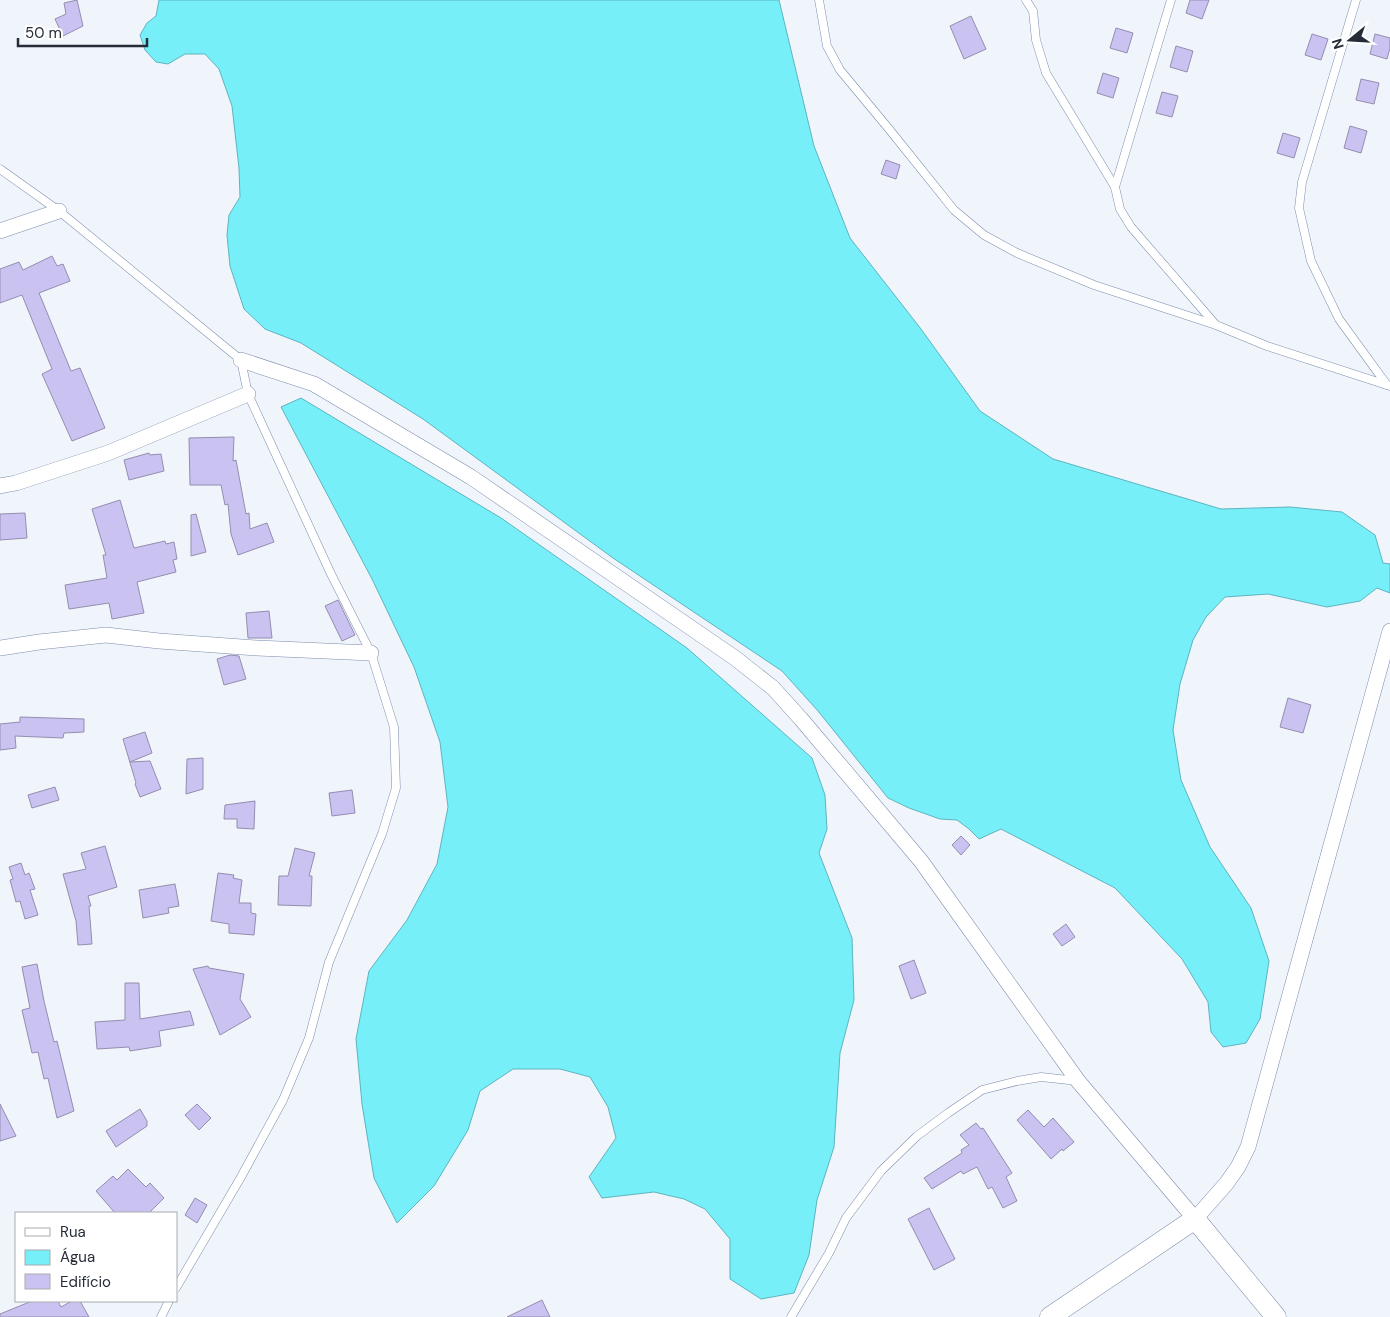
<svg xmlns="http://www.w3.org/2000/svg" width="1390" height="1317" font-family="'DM Sans',sans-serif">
	<rect width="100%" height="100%" fill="#f0f4fb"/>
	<g fill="#77eff9" stroke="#5eb4bf">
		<path d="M 159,0 L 779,0 L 814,146 L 850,238 L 921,329 L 980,411 L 1053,459 L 1221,509 L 1290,507 L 1342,512 L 1375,535 L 1383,563 L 1390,564 L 1390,593 L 1377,588 L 1360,601 L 1327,607 L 1268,594 L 1225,597 L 1206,617 L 1193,640 L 1180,684 L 1173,730 L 1181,780 L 1210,847 L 1251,908 L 1269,961 L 1260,1019 L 1246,1043 L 1223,1047 L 1211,1032 L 1208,1002 L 1182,959 L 1115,888 L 1001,829 L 979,839 L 969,829 L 957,820 L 940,819 L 909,808 L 888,798 L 818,711 L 782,671 L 613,558 L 423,419 L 301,343 L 265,329 L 244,309 L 230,266 L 227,235 L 229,215 L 240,197 L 239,168 L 232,106 L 219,69 L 205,54 L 185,54 L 168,64 L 156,62 L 145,50 L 140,35 L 147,23 L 156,16 Z"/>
		<path d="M 301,398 L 501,518 L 687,648 L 812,758 L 825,795 L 827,829 L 819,853 L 852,938 L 854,1000 L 840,1053 L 834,1147 L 817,1200 L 809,1255 L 794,1293 L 761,1299 L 730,1279 L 730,1239 L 705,1209 L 684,1199 L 654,1192 L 602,1198 L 589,1177 L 616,1138 L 608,1107 L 590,1077 L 560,1069 L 513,1069 L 480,1091 L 468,1130 L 434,1186 L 397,1223 L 374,1178 L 362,1104 L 356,1039 L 369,971 L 407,920 L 437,864 L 448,807 L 440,742 L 414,667 L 372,579 L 281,407 Z"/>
	</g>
	<g fill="#cac3f2" stroke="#938daf">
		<path d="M 77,0 L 83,26 L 63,36 L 55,19 L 66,14 L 64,3 Z"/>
		<path d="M 1190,0 L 1209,0 L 1202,19 L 1186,13 Z"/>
		<path d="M 971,16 L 986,49 L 964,59 L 950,26 Z"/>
		<path d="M 1116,28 L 1133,33 L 1127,53 L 1110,48 Z"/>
		<path d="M 1312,34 L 1328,39 L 1321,60 L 1305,55 Z"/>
		<path d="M 1375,34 L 1390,38 L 1390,48 L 1387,59 L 1370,54 Z"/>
		<path d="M 1176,46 L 1193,51 L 1187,72 L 1170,67 Z"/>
		<path d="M 1103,73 L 1119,78 L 1113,98 L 1097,93 Z"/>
		<path d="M 1361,79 L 1379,83 L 1374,104 L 1356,100 Z"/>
		<path d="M 1162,92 L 1178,96 L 1172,117 L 1156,113 Z"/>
		<path d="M 1350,126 L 1367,131 L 1361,153 L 1344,148 Z"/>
		<path d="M 1283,133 L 1300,138 L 1294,158 L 1277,153 Z"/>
		<path d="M 886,160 L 900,165 L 896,179 L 881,174 Z"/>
		<path d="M 52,256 L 57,266 L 63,264 L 70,281 L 39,293 L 71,371 L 80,368 L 105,428 L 72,441 L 42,374 L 52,369 L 22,295 L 0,303 L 0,269 L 19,262 L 23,270 Z"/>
		<path d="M 234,437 L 233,461 L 236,460 L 246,514 L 249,513 L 250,529 L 267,523 L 274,542 L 238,555 L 231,534 L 228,504 L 225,505 L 221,485 L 190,485 L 189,438 Z"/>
		<path d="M 149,453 L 150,455 L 161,454 L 164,471 L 129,480 L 124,460 Z"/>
		<path d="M 120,500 L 134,548 L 165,541 L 166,544 L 174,542 L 177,559 L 173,560 L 176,572 L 137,582 L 144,613 L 112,619 L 109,603 L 69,609 L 65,585 L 107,578 L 103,555 L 106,555 L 92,509 Z"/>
		<path d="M 25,513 L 27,538 L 0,540 L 0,514 Z"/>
		<path d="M 196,514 L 206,552 L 191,556 L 191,515 Z"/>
		<path d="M 338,600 L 355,635 L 342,641 L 325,606 Z"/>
		<path d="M 269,611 L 272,638 L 248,638 L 246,613 Z"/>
		<path d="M 230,655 L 239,656 L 246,679 L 224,685 L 217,659 Z"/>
		<path d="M 1288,698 L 1311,705 L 1303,733 L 1280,727 Z"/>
		<path d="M 20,717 L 84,719 L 84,732 L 64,733 L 63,738 L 15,736 L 16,748 L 0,750 L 0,724 L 20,722 Z"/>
		<path d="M 145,732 L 152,753 L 130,762 L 150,761 L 161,789 L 140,797 L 135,784 L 136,783 L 123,739 Z"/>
		<path d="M 203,758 L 203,789 L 186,794 L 187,759 Z"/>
		<path d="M 55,787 L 59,800 L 32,808 L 28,795 Z"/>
		<path d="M 352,790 L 355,813 L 332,816 L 329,793 Z"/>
		<path d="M 255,801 L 254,829 L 237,828 L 237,819 L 224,819 L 225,805 Z"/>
		<path d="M 961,836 L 970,845 L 961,855 L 952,845 Z"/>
		<path d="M 105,846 L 117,887 L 88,896 L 91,906 L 89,906 L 92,944 L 78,945 L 76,921 L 63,874 L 86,869 L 81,853 Z"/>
		<path d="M 295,848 L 315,853 L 309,876 L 312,876 L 311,906 L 278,905 L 279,876 L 288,876 Z"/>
		<path d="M 21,863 L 25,875 L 29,873 L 35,889 L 30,890 L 38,915 L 25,919 L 20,901 L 16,902 L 10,880 L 13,879 L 9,867 Z"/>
		<path d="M 218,873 L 234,875 L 233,878 L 242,880 L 239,903 L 251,903 L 251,913 L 256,914 L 254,935 L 229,933 L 229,924 L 211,921 Z"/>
		<path d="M 175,884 L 179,906 L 168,908 L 169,913 L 143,918 L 139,890 Z"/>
		<path d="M 1066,924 L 1075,937 L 1062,946 L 1053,934 Z"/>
		<path d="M 914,960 L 926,993 L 911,999 L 899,966 Z"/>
		<path d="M 37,964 L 44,1001 L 54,1042 L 57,1041 L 74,1111 L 57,1118 L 48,1078 L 44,1079 L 38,1052 L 32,1053 L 22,1010 L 30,1008 L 22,967 Z"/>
		<path d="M 208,966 L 209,968 L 244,974 L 240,999 L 251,1017 L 220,1035 L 193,969 Z"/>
		<path d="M 125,983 L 139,983 L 140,1019 L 190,1011 L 194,1025 L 159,1031 L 161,1046 L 130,1051 L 129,1047 L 97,1049 L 95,1022 L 125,1020 Z"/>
		<path d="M 0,1104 L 16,1136 L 0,1141 Z"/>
		<path d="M 197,1104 L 211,1118 L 199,1130 L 185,1115 Z"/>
		<path d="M 140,1109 L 147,1121 L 147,1126 L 116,1147 L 106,1131 Z"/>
		<path d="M 1028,1110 L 1044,1127 L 1053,1118 L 1074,1142 L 1063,1151 L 1062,1149 L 1051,1159 L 1017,1120 Z"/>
		<path d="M 976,1123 L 981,1129 L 983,1128 L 1012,1173 L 1006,1177 L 1017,1201 L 1003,1208 L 992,1187 L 988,1189 L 977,1167 L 963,1174 L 961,1171 L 932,1189 L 924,1178 L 962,1153 L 961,1150 L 969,1145 L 960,1135 Z"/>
		<path d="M 128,1169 L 146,1187 L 150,1183 L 164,1198 L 149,1213 L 115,1213 L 96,1191 L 113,1176 L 117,1180 Z"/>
		<path d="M 195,1198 L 207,1205 L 197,1223 L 185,1215 Z"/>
		<path d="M 929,1208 L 955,1259 L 934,1270 L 908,1219 Z"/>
		<path d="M 542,1300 L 550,1317 L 507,1317 Z"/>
		<path d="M 32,1301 L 58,1301 L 61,1307 L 72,1301 L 80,1301 L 89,1317 L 0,1317 L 0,1314 Z"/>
	</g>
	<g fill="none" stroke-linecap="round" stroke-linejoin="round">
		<defs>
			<g id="lane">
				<path d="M 819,0 L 827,46 L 840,70 L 889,129 L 954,210 L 984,235 L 1017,253 L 1094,285 L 1216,325 L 1267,346 L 1390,386"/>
				<path d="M 1026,0 L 1033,11 L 1036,40 L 1046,73 L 1115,187 L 1120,209 L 1131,227 L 1216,325"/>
				<path d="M 1356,0 L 1302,182 L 1299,208 L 1311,261 L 1339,319 L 1387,385"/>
				<path d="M 0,169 L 59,211 L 241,360 L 248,394 L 331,574 L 371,653 L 394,727 L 396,788 L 382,834 L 329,962 L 309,1038 L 283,1100 L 241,1177 L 176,1288"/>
				<path d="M 1115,187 L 1171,0"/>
				<path d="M 161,1317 L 169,1301"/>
				<path d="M 791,1317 L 829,1253 L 846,1218 L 881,1171 L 917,1136 L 948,1113 L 982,1090 L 1017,1081 L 1041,1077 L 1078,1081"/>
			</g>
			<g id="street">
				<path d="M 0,231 L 59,211"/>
				<path d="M 241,360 L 314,384 L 471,477 L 735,658 L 773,688 L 801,719 L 921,861 L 1078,1081 L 1195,1219 L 1226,1184 L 1238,1167 L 1248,1147 L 1390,631"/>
				<path d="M 0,486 L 16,483 L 108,453 L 248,394"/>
				<path d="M 0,648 L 39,642 L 106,635 L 159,641 L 257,648 L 371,653"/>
			</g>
			<path id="secondary" d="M 1050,1317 L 1195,1219 L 1276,1317"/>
		</defs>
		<use href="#lane" stroke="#7c8dac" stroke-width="9"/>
		<use href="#street" stroke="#7c8dac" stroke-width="16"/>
		<use href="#secondary" stroke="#7c8dac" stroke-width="21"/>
		<use href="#lane" stroke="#fff" stroke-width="8"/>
		<use href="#street" stroke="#fff" stroke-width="15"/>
		<use href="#secondary" stroke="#fff" stroke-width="20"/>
	</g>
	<rect x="15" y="1212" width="162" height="90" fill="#ffffff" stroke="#a8abaf"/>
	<rect x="25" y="1228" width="25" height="8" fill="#ffffff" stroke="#a8abaf"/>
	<text x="60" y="1237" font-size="15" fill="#252c38">Rua</text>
	<rect x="25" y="1250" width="25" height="15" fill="#77eff9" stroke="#a8abaf"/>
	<text x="60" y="1262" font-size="15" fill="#252c38">Água</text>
	<rect x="25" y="1274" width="25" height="15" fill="#cac3f2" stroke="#a8abaf"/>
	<text x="60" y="1287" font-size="15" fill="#252c38">Edifício</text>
	<g transform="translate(1350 40) rotate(252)" stroke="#ffffff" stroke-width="4" paint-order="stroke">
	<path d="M0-4L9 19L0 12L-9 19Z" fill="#252c38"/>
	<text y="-8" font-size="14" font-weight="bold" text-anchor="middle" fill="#252c38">N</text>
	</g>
	<path d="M18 38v8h129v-8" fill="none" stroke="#252c38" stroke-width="2.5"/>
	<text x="25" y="38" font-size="15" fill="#252c38" stroke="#ffffff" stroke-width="4" paint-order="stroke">50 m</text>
</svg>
